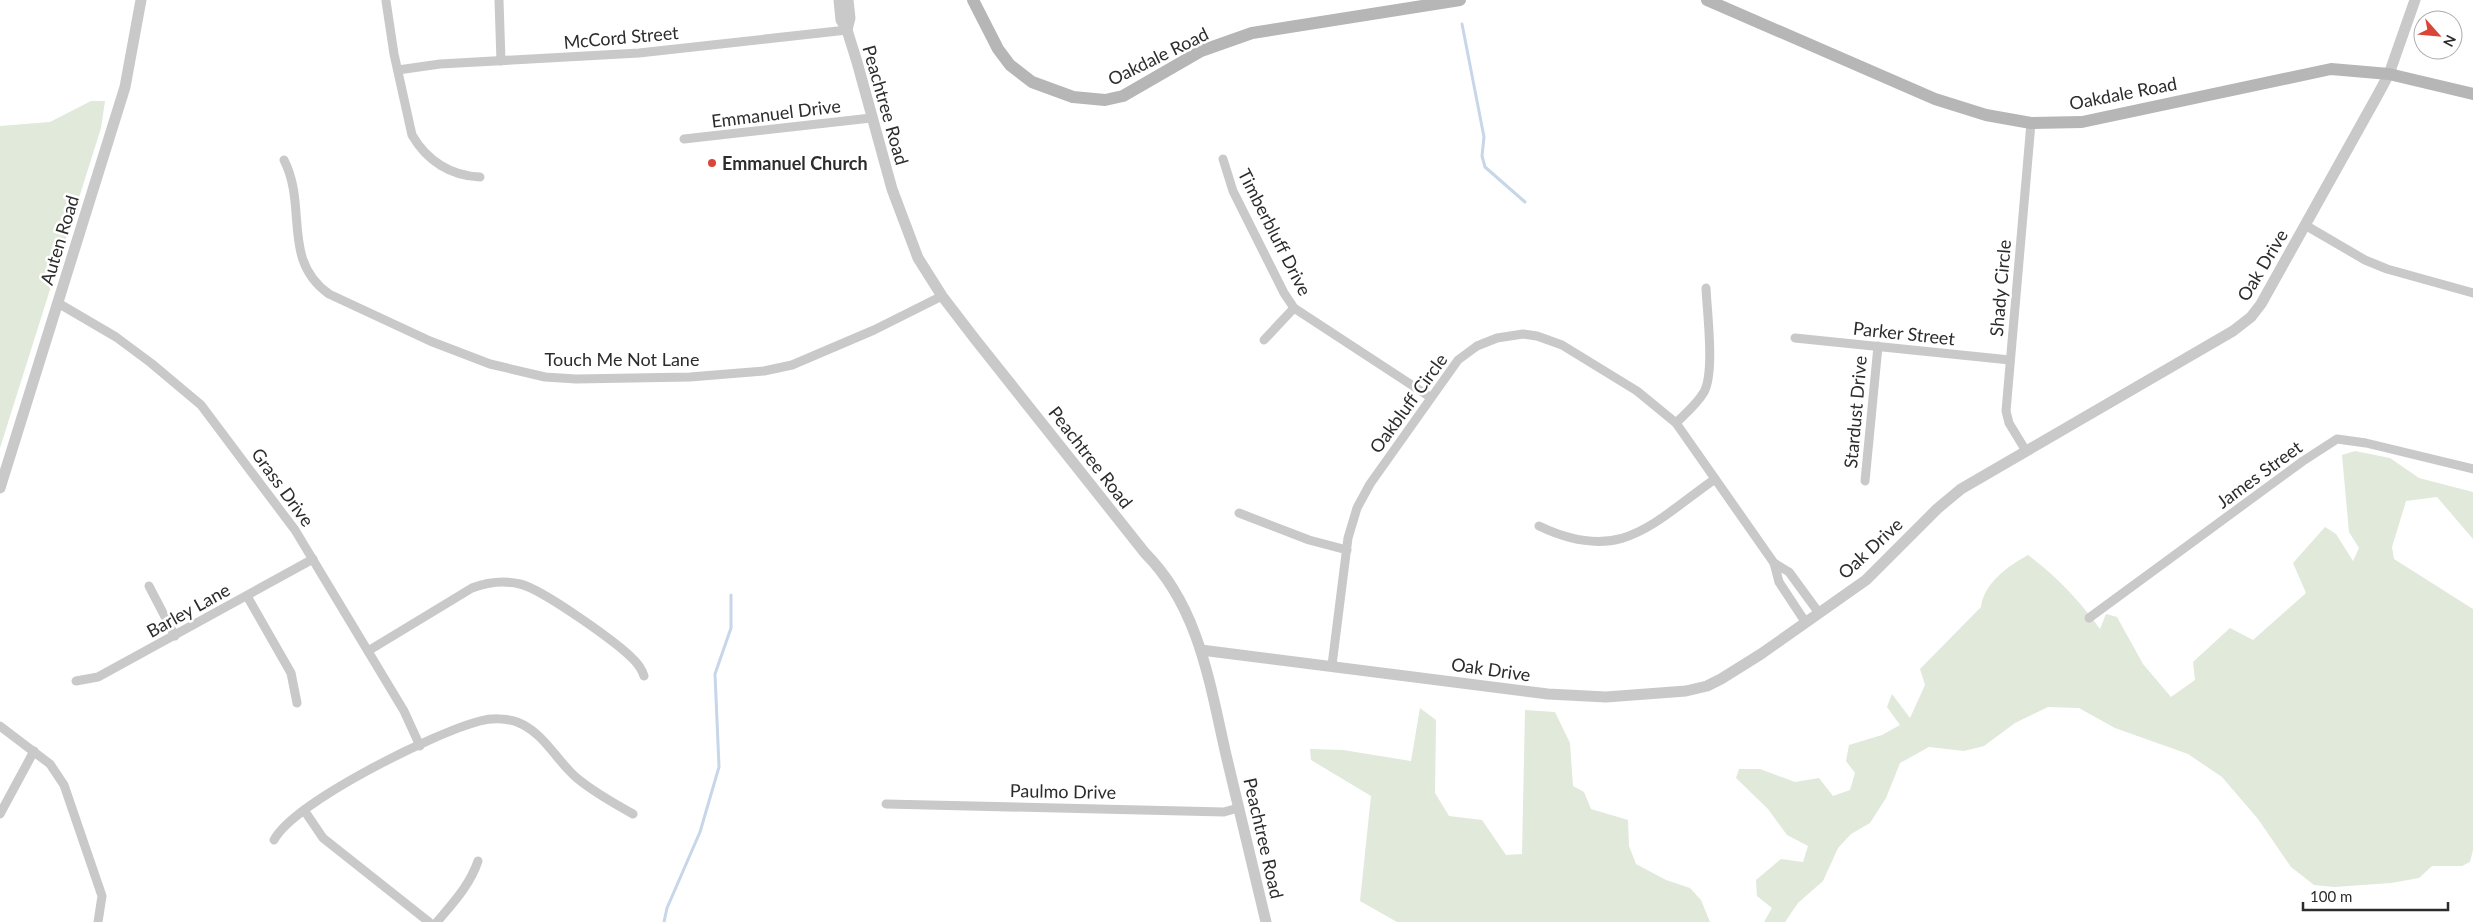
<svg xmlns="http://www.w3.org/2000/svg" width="2473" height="922" font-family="Lato,sans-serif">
	<rect width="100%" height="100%" fill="#fff"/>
	<g fill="#e0e9da">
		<path d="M 91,101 L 105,101 L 101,128 L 0,448 L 0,126 L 50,122 Z"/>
		<path d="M 2355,451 L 2390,458 L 2419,478 L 2473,492 L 2473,539 L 2437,497 L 2406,501 L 2392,547 L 2394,559 L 2473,609 L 2473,850 L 2470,862 L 2462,866 L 2432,866 L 2419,878 L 2391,883 L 2334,887 L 2314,885 L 2291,867 L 2258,819 L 2222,777 L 2188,754 L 2115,728 L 2079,708 L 2048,707 L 2015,723 L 1984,746 L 1964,751 L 1929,747 L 1900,763 L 1886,798 L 1870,823 L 1851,834 L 1838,848 L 1823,881 L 1798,903 L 1785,922 L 1764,922 L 1772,908 L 1757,896 L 1756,880 L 1781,859 L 1803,862 L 1808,846 L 1787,835 L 1768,809 L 1736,778 L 1739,769 L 1760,769 L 1795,782 L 1819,778 L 1833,796 L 1850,790 L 1855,773 L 1846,761 L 1849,745 L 1882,735 L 1900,725 L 1887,707 L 1892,694 L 1910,718 L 1925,685 L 1920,669 L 1981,607 C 1984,583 2008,566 2028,555 C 2057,577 2079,600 2100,629 L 2106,614 L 2117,617 L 2143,664 L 2171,697 L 2195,680 L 2193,662 L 2230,628 L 2253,640 L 2306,593 L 2293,563 L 2325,527 L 2336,534 L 2353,561 L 2359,548 L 2349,532 L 2342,455 Z"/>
		<path d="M 1420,708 L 1436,720 L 1435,793 L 1449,816 L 1482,820 L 1506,855 L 1522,854 L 1525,710 L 1555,712 L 1570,743 L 1573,786 L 1584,792 L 1591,809 L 1628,820 L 1629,846 L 1636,864 L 1666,880 L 1690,888 L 1701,900 L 1710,922 L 1397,922 L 1360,901 L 1371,796 L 1311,760 L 1310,749 L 1343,750 L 1411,761 Z"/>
	</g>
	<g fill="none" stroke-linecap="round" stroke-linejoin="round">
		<g stroke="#c7d6e8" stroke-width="3">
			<path d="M 1462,24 L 1484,137 L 1482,156 L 1485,167 L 1525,202"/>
			<path d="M 664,922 L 667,908 L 700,832 L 719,767 L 715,674 L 731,628 L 731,595"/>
		</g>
		<g stroke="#c9c9c9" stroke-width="9">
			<path d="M 499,0 L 501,61"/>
			<path d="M 386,1 L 394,54 L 412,135 C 427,161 451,176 480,177"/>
			<path d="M 398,70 L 440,64 L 639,53 L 847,30"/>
			<path d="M 684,139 L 871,118"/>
			<path d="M 1223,159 L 1233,191 L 1284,293 L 1294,308 L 1430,397"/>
			<path d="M 284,160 C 308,207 281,260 329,294 L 430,341 L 490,364 L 545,377 L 576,379 L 690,377 L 764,371 L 792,365 L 874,330 L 942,296"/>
			<path d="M 2305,225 L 2365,260 L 2387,269 L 2473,293"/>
			<path d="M 58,303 L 116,337 L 151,363 L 201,405 L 295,530 L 404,711 L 420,746"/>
			<path d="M 1795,338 L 2010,360"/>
			<path d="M 1264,340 L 1294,308"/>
			<path d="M 1676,423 C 1685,414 1697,404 1704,392 C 1715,372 1707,312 1706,288"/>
			<path d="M 2026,451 L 2009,423 L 2006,411 L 2031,123"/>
			<path d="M 1865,481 L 1878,346"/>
			<path d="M 1239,513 L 1309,540 L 1347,550"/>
			<path d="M 1539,526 C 1621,565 1651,524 1715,479"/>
			<path d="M 149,586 L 175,636"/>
			<path d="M 247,596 L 291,673 L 297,703"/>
			<path d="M 2089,618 L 2303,461 L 2337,439 L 2366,443 L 2473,469"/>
			<path d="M 1806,623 L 1779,582 L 1774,563 L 1789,572 L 1819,613"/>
			<path d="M 368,651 L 472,588 C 488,582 503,580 520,584 C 542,589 618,643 634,660 C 639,665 642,670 644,676"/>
			<path d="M 1332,665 L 1348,538 L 1357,508 L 1370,484 L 1458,360 L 1477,346 L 1497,338 L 1523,334 L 1537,336 L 1562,345 L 1637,391 L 1676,423 L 1774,563"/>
			<path d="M 76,681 L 98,677 L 313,559"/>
			<path d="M 0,726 L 50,764 L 64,785 L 102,896 L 98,922"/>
			<path d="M 886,804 L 1224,812 L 1238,808"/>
			<path d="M 304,810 L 323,838 L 429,922"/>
			<path d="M 0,814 L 34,751"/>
			<path d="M 274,840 C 294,802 436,732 480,721 C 491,718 506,718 517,722 C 545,733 556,761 578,779 C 594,792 615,804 633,814"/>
			<path d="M 437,922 C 453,903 470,885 478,861"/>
		</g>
		<g stroke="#c9c9c9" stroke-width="11">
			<path d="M 839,0 L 841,20 L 847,30 L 857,62 L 892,189 L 918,258 L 942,296 L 975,339 L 1145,553 C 1200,608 1210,686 1227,759 C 1240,813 1253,868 1266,922"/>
			<path d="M 847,30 L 850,18 L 848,0"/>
			<path d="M 0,488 L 125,87 L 141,0"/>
			<path d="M 1201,650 L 1548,694 L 1606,697 L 1686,691 L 1707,686 L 1721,679 L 1761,654 L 1866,580 L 1937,509 L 1961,489 L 2233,331 L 2251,317 L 2261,304 L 2376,98 L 2389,74 L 2415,0"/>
		</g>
		<g stroke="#b6b6b6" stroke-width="12">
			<path d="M 973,0 L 998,49 L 1010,65 L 1032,82 L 1073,97 L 1105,100 L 1123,96 L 1201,51 L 1252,33 L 1460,0"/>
			<path d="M 1707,0 L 1935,99 L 1986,115 L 2031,123 L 2082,122 L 2331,69 L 2389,74 L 2473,94"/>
		</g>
	</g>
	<circle fill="#d94637" stroke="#fff" stroke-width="2" cx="712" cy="163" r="5"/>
	<g text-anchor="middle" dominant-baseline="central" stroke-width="5" stroke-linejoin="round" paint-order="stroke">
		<g font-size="18" fill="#2c2c2c" stroke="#fff">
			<text transform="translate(621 37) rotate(-5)">McCord Street</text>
			<text transform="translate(1158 56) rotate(-26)">Oakdale Road</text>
			<text transform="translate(2123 93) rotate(-11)">Oakdale Road</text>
			<text transform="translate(886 105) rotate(74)">Peachtree Road</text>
			<text transform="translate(776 113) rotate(-7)">Emmanuel Drive</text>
			<text transform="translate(1275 232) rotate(63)">Timberbluff Drive</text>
			<text transform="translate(59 240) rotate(-73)">Auten Road</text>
			<text transform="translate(2262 265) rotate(-59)">Oak Drive</text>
			<text transform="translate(2000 288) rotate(-85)">Shady Circle</text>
			<text transform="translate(1904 333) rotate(6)">Parker Street</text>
			<text x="622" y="359">Touch Me Not Lane</text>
			<text transform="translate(1408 403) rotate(-54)">Oakbluff Circle</text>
			<text transform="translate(1855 412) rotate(-85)">Stardust Drive</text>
			<text transform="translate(1091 457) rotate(52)">Peachtree Road</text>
			<text transform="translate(2259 474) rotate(-36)">James Street</text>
			<text transform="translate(283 487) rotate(54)">Grass Drive</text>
			<text transform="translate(1870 548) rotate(-43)">Oak Drive</text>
			<text transform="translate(188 610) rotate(-29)">Barley Lane</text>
			<text transform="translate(1491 669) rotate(8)">Oak Drive</text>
			<text transform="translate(1063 791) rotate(1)">Paulmo Drive</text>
			<text transform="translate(1264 838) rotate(77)">Peachtree Road</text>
		</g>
		<g font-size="18" font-weight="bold" fill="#2c2c2c" stroke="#fff" text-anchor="start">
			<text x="722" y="163">Emmanuel Church</text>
		</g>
	</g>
	<g transform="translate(2438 35) rotate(117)"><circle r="24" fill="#ffffff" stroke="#ababab"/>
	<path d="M0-4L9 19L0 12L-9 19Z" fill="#d94637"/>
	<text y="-8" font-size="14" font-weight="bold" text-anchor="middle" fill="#2c2c2c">N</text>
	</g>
	<path d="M2303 902v8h145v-8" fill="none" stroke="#2c2c2c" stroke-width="2.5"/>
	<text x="2310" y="902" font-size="15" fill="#2c2c2c" stroke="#ffffff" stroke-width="4" paint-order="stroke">100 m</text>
</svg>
